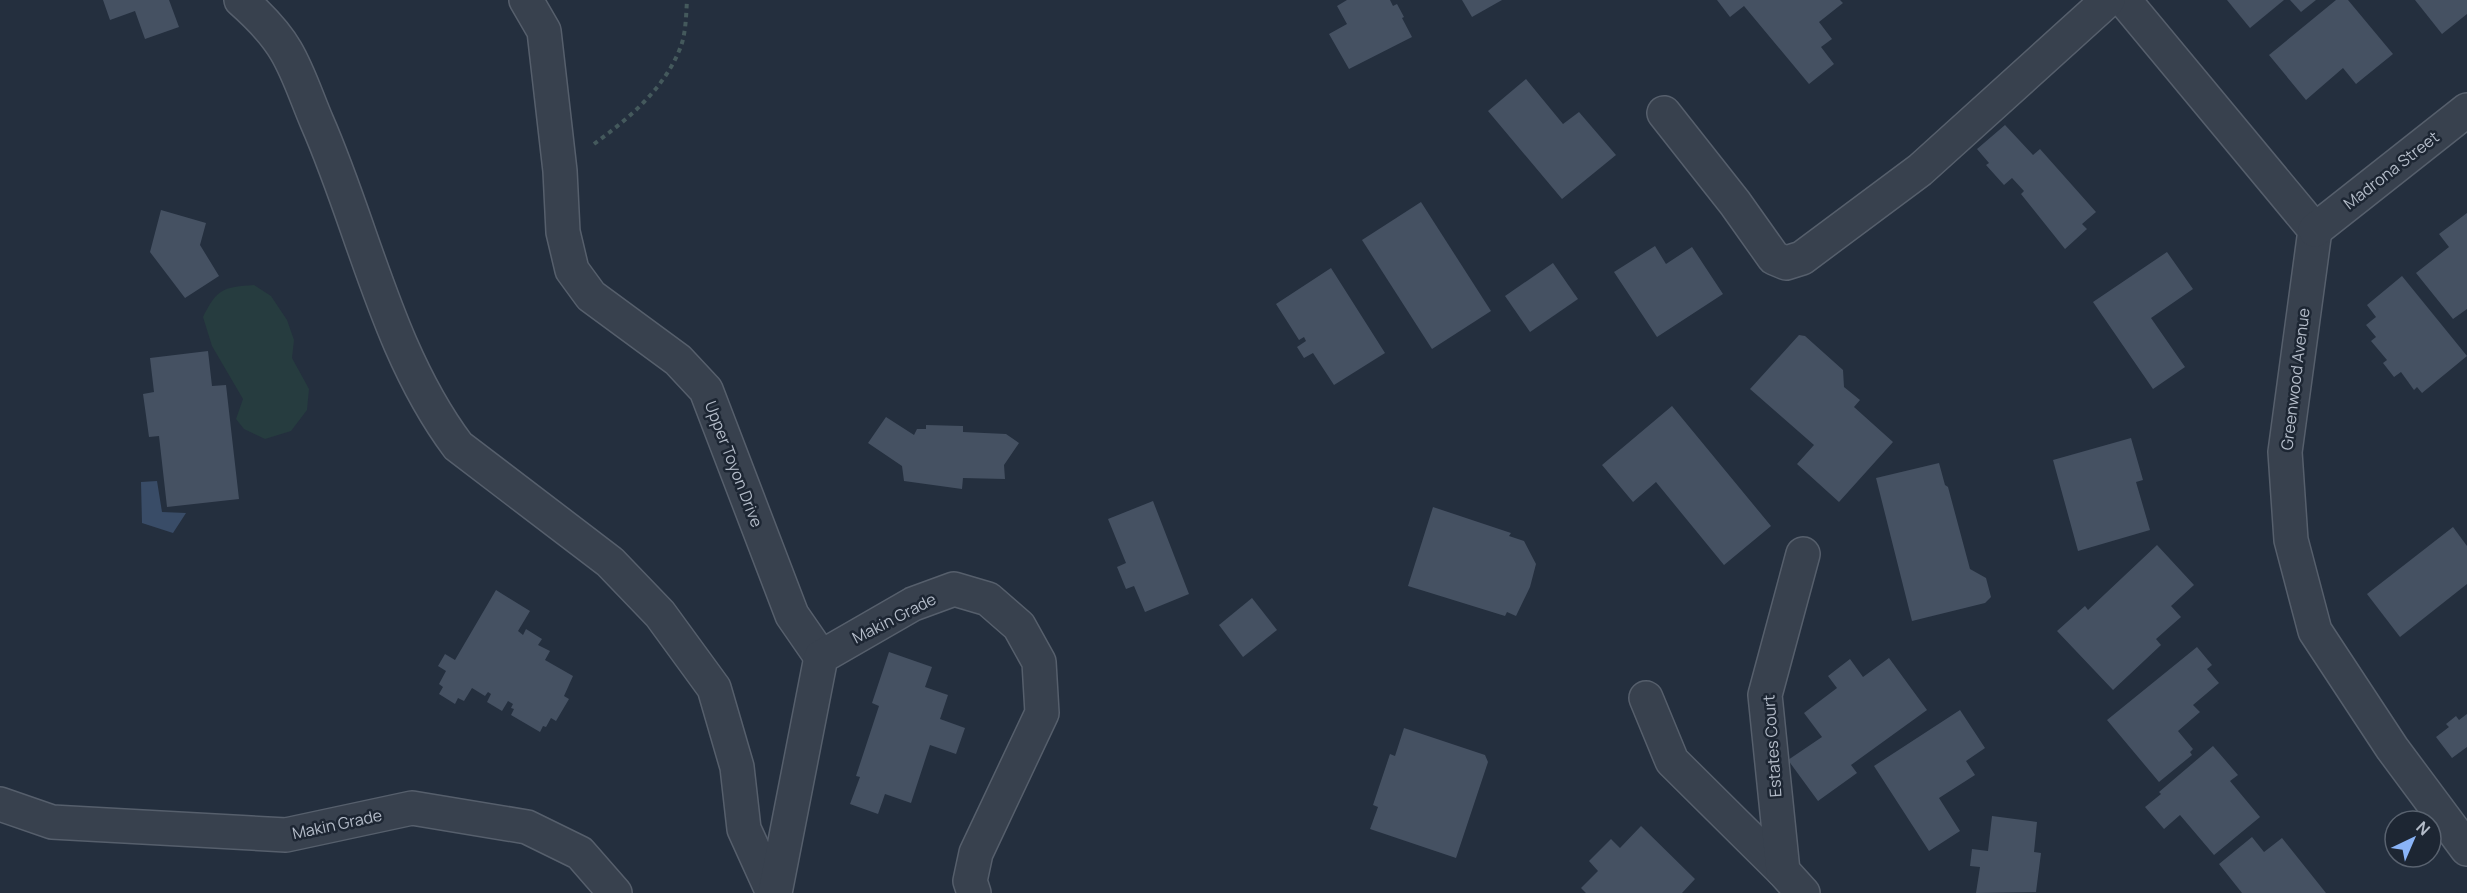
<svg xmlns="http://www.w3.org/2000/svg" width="2467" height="893" font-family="Manrope,sans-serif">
	<rect width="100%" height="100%" fill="#242f3e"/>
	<path fill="#263c3f" d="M 254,285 L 271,296 L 287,320 L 294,340 L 292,358 L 309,389 L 307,410 L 291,431 L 265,439 L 244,429 L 236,419 L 243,399 L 212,346 L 203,317 C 217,289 223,287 254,285 Z"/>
	<path fill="#394c67" d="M 157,481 L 162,512 L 186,513 L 173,533 L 142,523 L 141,482 Z"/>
	<g fill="#455162">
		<path d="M 103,0 L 169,0 L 179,27 L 145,39 L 135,11 L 110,20 Z"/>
		<path d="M 1347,0 L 1390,0 L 1393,6 L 1397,4 L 1404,17 L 1402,18 L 1412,37 L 1349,69 L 1329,34 L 1347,24 L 1337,6 Z"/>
		<path d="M 1462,0 L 1502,0 L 1472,17 Z"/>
		<path d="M 1717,0 L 1840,0 L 1843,3 L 1819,22 L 1832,39 L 1821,47 L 1834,64 L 1809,84 L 1744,6 L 1730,17 Z"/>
		<path d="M 2227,0 L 2284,0 L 2250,28 Z"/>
		<path d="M 2290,0 L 2316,0 L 2301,12 Z"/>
		<path d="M 2336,0 L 2348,0 L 2393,54 L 2356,84 L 2343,68 L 2306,100 L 2269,55 Z"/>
		<path d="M 2415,0 L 2467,0 L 2467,14 L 2442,34 Z"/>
		<path d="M 1526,79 L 1563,124 L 1579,112 L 1616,155 L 1562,199 L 1488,111 Z"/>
		<path d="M 2005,125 L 2033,155 L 2040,149 L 2096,212 L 2082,224 L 2087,229 L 2065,249 L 2021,194 L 2024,191 L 2012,178 L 2004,185 L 1986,165 L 1989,163 L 1977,149 Z"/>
		<path d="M 1421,202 L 1491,311 L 1432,349 L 1362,240 Z"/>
		<path d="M 161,210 L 206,223 L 200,245 L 219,276 L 185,298 L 150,252 Z"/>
		<path d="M 2467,213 L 2467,309 L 2453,319 L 2416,273 L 2449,247 L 2439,234 Z"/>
		<path d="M 1655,246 L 1666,264 L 1692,247 L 1723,294 L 1657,337 L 1614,272 Z"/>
		<path d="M 2167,252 L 2193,289 L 2151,318 L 2185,367 L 2153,389 L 2093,302 Z"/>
		<path d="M 1553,263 L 1578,299 L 1530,332 L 1505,296 Z"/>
		<path d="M 1331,268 L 1385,353 L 1334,385 L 1313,353 L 1304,358 L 1297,347 L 1306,341 L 1304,337 L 1299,340 L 1276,304 Z"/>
		<path d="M 2402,276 L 2467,356 L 2422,393 L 2417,387 L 2414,390 L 2401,372 L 2394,377 L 2383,363 L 2387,360 L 2371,341 L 2376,337 L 2366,325 L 2376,317 L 2367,305 Z"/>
		<path d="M 1799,335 L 1805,336 L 1843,370 L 1844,387 L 1860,400 L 1854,407 L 1893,442 L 1839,502 L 1797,464 L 1814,445 L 1750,389 Z"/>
		<path d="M 208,351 L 212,386 L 226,385 L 239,499 L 167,507 L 159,436 L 149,437 L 143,394 L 154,392 L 150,358 Z"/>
		<path d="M 1672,406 L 1771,526 L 1724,565 L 1656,482 L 1633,502 L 1602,465 Z"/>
		<path d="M 886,417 L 914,435 L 917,429 L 926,429 L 926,425 L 963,426 L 963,432 L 1006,434 L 1019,443 L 1004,465 L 1005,479 L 963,478 L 962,489 L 904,481 L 902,466 L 868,443 Z"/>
		<path d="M 2131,438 L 2143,480 L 2136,482 L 2150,530 L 2078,551 L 2053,460 Z"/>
		<path d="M 1939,463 L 1945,485 L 1948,487 L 1970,569 L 1986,578 L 1991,597 L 1985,603 L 1912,621 L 1876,478 Z"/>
		<path d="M 1153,501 L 1189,594 L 1145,612 L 1134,586 L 1126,589 L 1117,567 L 1126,563 L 1108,519 Z"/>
		<path d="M 1433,507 L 1511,533 L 1509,536 L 1524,541 L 1536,564 L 1530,587 L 1516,616 L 1507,612 L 1505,616 L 1408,586 Z"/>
		<path d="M 2453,527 L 2467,546 L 2467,584 L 2400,637 L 2367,594 Z"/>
		<path d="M 2157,545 L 2194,585 L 2171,606 L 2181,617 L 2156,639 L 2161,645 L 2113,690 L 2057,631 L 2085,606 L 2088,610 Z"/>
		<path d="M 496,590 L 530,611 L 518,631 L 523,635 L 526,629 L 542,639 L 538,645 L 550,651 L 545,660 L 573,676 L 564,696 L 569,699 L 556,721 L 551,718 L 546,727 L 543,726 L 540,732 L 511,715 L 514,709 L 511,708 L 513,704 L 508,701 L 502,711 L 487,702 L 491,694 L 488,692 L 485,696 L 472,688 L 464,701 L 458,698 L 455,704 L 439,694 L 443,687 L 439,684 L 446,671 L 438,666 L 445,654 L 455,660 Z"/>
		<path d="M 1252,598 L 1277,630 L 1243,657 L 1219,625 Z"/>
		<path d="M 2197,647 L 2212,665 L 2207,669 L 2219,683 L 2193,705 L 2200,712 L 2178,731 L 2193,749 L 2190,752 L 2192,755 L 2159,782 L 2107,720 Z"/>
		<path d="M 889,652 L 932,667 L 925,687 L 948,695 L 940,719 L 965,728 L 956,754 L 930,745 L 911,803 L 885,794 L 878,814 L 850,804 L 860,777 L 856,776 L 879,706 L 872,703 Z"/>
		<path d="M 1889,658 L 1927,710 L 1851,765 L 1857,773 L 1818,801 L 1788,760 L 1822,737 L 1804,713 L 1837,688 L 1828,676 L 1850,659 L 1863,677 Z"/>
		<path d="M 1960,710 L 1985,748 L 1966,761 L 1975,775 L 1939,798 L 1960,831 L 1929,851 L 1874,766 Z"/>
		<path d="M 2467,714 L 2467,747 L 2452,758 L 2436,737 L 2449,727 L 2446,724 L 2456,716 L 2459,720 Z"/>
		<path d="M 1404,728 L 1485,755 L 1488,762 L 1456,858 L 1370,829 L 1378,807 L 1373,805 L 1390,754 L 1395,756 Z"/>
		<path d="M 2213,746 L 2238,775 L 2230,781 L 2260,817 L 2214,855 L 2180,815 L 2164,829 L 2145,807 L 2161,794 L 2159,792 Z"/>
		<path d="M 1992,816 L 2037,822 L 2034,852 L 2041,853 L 2036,892 L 1976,893 L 1980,867 L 1970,866 L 1972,849 L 1988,851 Z"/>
		<path d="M 1641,826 L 1695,879 L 1682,893 L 1586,893 L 1581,888 L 1598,871 L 1589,861 L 1611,839 L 1620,848 Z"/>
		<path d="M 2252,837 L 2264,852 L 2282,838 L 2326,893 L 2242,893 L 2219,864 Z"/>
	</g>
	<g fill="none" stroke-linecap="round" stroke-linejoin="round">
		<defs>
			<g id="minor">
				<path d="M 241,0 C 258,15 275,32 286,51 C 299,73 307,99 317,122 C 364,229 387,351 458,446 L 610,562 L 660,614 L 714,688 L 737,767 L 744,829 L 773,893"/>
				<path d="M 526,0 L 544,31 L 560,171 L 563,232 L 572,270 L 591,296 L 678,360 L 706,390 L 792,615 L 821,657"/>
				<path d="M 2124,0 L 2315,230 L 2285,452 L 2291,540 L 2315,631 L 2392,748 L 2467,849"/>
				<path d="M 1664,113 L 1735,203 L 1774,258 L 1786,263 L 1802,258 L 1920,170 L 2108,0"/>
				<path d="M 2315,230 L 2467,110"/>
				<path d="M 1646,698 L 1672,761 L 1783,871"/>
				<path d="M 0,804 L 52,822 L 286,835 L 412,808 L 527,827 L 580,853 L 615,893"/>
				<path d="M 775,893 L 821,657 L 913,604 L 954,589 L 988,599 L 1019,626 L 1039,662 L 1042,713 L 976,853 L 970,881 L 974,893"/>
				<path d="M 1803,893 L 1783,871 L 1765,695 L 1803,554"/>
			</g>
		</defs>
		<use href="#minor" stroke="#565f6c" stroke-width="36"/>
		<path stroke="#44595c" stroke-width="4" stroke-dasharray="4.5 4.5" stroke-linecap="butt" d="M 594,144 C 628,119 662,91 679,51 C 686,36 686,16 687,0"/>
		<use href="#minor" stroke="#38414e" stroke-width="33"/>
	</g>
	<g text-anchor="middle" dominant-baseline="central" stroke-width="5" stroke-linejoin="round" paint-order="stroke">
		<g font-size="16" fill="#b4bcc9" stroke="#1d2633">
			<text transform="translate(2391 170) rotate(-38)">Madrona Street</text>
			<text transform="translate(2295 379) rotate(-83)">Greenwood Avenue</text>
			<text transform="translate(734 464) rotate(69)">Upper Toyon Drive</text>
			<text transform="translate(894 618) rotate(-27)">Makin Grade</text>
			<text transform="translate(1772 746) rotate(-94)">Estates Court</text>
			<text transform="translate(337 824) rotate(-12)">Makin Grade</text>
		</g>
	</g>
	<g transform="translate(2413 839) rotate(44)"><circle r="28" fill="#1d2633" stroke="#59626f" stroke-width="1.5"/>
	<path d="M0-4.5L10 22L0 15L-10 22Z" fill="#8ab4f8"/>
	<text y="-9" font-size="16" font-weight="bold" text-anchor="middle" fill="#b4bcc9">N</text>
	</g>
</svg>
